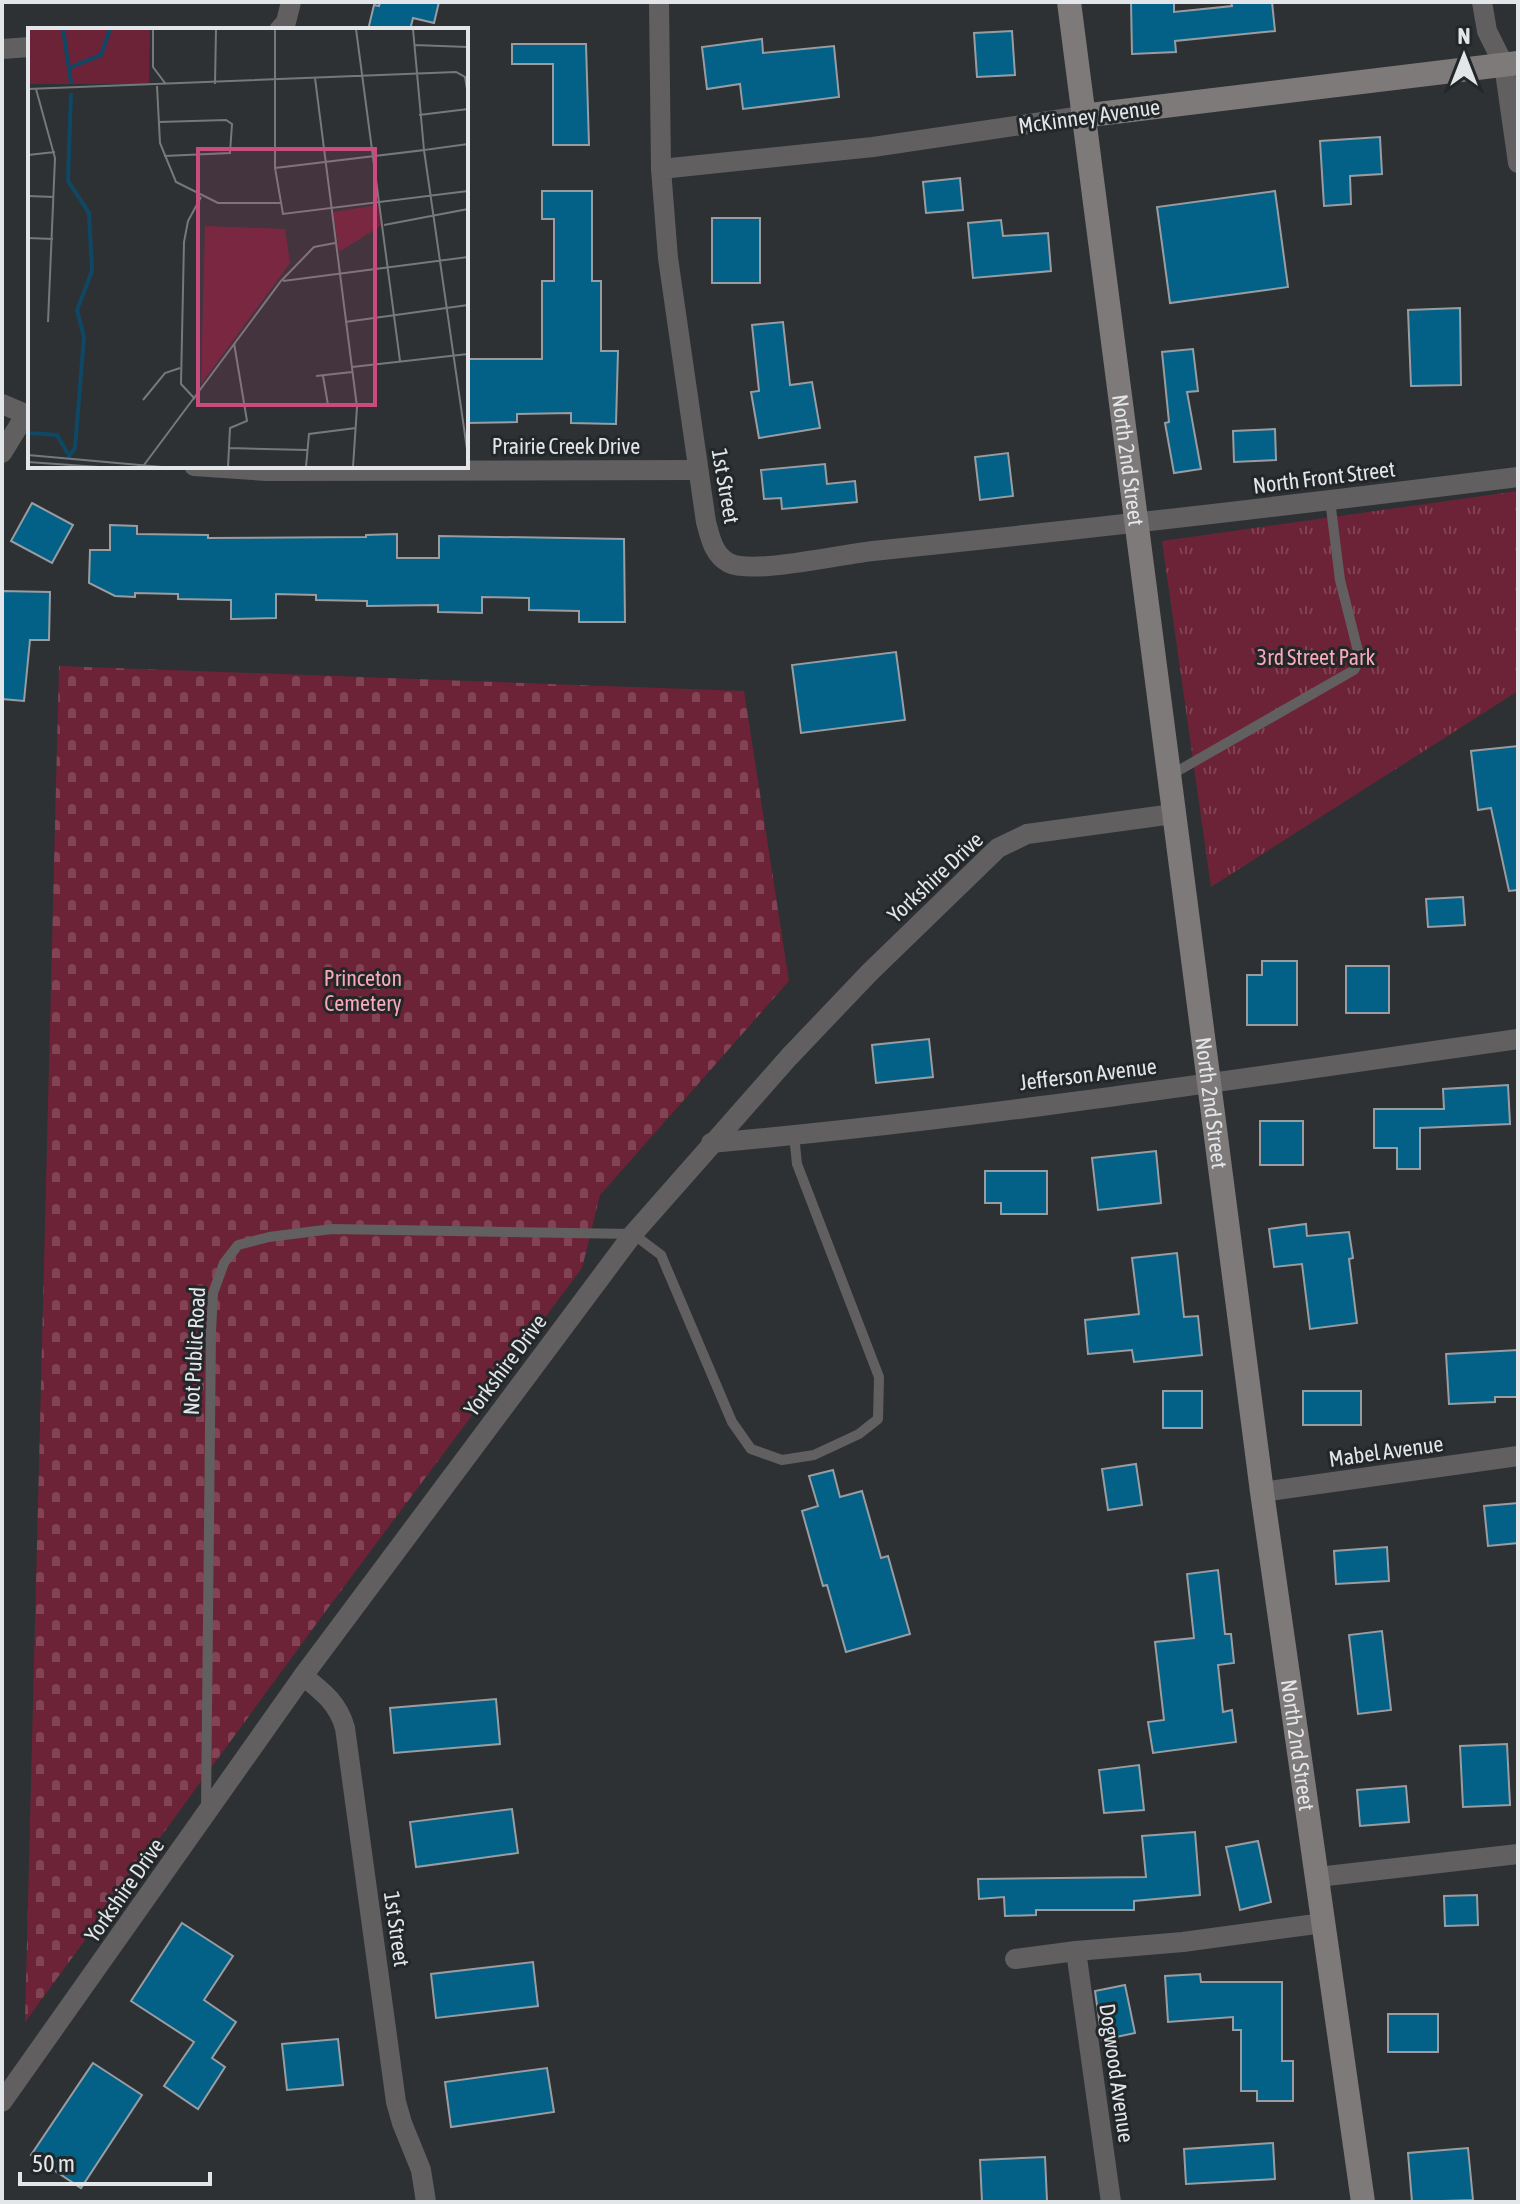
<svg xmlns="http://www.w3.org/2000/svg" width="1520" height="2204" font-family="'Asap Condensed',sans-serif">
	<defs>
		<pattern id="cemetery-stones" width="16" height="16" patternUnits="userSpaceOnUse" patternTransform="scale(2)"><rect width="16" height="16" fill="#6d2337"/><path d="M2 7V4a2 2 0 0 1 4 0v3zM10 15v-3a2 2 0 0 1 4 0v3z" fill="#824354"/></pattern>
		<pattern id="park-tufts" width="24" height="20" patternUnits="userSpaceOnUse" patternTransform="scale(2)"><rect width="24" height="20" fill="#6d2337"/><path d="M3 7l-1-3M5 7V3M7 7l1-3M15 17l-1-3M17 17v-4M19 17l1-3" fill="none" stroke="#824354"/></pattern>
	</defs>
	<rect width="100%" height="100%" fill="#2d3133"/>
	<path fill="url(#cemetery-stones)" d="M 59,666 L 744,691 L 789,981 L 600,1195 L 582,1268 L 328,1608 L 25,2022 Z"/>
	<path fill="url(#park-tufts)" d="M 1518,491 L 1518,691 L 1211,887 L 1162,541 Z"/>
	<g fill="#036087" stroke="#999da1" stroke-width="2">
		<path d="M 380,2 L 439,2 L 434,23 L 413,18 L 410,30 L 368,30 L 374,5 L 379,6 Z"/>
		<path d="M 1131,2 L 1174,2 L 1174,12 L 1232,6 L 1231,2 L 1272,2 L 1275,31 L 1175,41 L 1176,52 L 1132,54 Z"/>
		<path d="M 1012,31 L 1015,75 L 977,77 L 974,33 Z"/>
		<path d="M 762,39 L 763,53 L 834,46 L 839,97 L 743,109 L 740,84 L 707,89 L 702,47 Z"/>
		<path d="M 512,44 L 586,44 L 589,145 L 553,145 L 553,64 L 512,64 Z"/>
		<path d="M 1380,137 L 1382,174 L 1350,176 L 1351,204 L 1324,206 L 1320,141 Z"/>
		<path d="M 960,178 L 963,210 L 926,213 L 923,182 Z"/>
		<path d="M 542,191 L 592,191 L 592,281 L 601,281 L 601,351 L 618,351 L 616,424 L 571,423 L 571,413 L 517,414 L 517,422 L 466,423 L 466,359 L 542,359 L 542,281 L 554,281 L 554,219 L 542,219 Z"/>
		<path d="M 1275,191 L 1288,287 L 1170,303 L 1157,207 Z"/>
		<rect x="712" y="218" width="48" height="65"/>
		<path d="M 1001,220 L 1003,236 L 1048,233 L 1051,271 L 973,278 L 968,223 Z"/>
		<path d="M 1460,308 L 1461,385 L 1411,386 L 1408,310 Z"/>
		<path d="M 783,322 L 790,385 L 812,382 L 820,428 L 759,438 L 751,392 L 759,391 L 752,325 Z"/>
		<path d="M 1193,349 L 1198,391 L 1187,392 L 1201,469 L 1174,473 L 1165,423 L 1169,422 L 1162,352 Z"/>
		<path d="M 1275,429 L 1276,460 L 1234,462 L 1233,431 Z"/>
		<path d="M 1008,453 L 1013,496 L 980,500 L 975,457 Z"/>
		<path d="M 825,464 L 827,484 L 855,481 L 857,502 L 782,509 L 781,498 L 764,499 L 761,470 Z"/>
		<path d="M 32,503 L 73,525 L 52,563 L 11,541 Z"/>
		<path d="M 110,525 L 137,526 L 137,534 L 208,535 L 208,538 L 366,537 L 366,535 L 397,534 L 397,558 L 439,558 L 439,536 L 624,539 L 625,622 L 579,622 L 579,611 L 529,610 L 529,598 L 482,597 L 482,613 L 438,612 L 438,605 L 367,606 L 367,601 L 316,600 L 316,595 L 276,594 L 276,618 L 231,619 L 231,600 L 178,599 L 178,594 L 135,593 L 135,597 L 115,596 L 89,583 L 90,550 L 110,550 Z"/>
		<path d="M 2,591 L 50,592 L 49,640 L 30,640 L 24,701 L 2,699 Z"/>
		<path d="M 896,652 L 905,720 L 801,733 L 792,665 Z"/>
		<path d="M 1518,746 L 1518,890 L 1509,891 L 1491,808 L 1478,810 L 1471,751 Z"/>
		<path d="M 1463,897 L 1465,925 L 1428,927 L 1426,899 Z"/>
		<path d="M 1262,961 L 1297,961 L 1297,1025 L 1247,1025 L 1247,975 L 1262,975 Z"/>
		<rect x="1346" y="966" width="43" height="47"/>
		<path d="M 929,1039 L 933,1077 L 876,1083 L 872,1045 Z"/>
		<path d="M 1508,1085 L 1510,1124 L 1420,1128 L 1420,1169 L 1397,1169 L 1397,1148 L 1374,1148 L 1374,1109 L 1444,1109 L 1443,1089 Z"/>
		<rect x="1260" y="1121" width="43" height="44"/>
		<path d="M 1156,1151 L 1161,1203 L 1098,1210 L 1092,1158 Z"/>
		<path d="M 985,1171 L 1047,1171 L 1047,1214 L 1001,1214 L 1001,1203 L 985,1203 Z"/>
		<path d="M 1306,1224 L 1307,1236 L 1349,1232 L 1353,1258 L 1349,1259 L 1357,1323 L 1310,1329 L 1302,1264 L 1274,1267 L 1269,1229 Z"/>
		<path d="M 1177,1253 L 1184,1317 L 1198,1316 L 1202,1355 L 1134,1362 L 1132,1350 L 1088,1354 L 1085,1320 L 1139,1314 L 1132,1258 Z"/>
		<path d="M 1518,1350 L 1518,1397 L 1495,1397 L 1495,1402 L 1449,1404 L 1446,1354 Z"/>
		<rect x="1163" y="1391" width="39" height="37"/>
		<rect x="1303" y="1391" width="58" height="34"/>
		<path d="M 1136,1464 L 1142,1505 L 1108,1510 L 1102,1469 Z"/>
		<path d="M 833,1470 L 840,1497 L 862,1491 L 881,1558 L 888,1556 L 910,1634 L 846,1652 L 827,1585 L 823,1586 L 802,1511 L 818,1506 L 809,1476 Z"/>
		<path d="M 1518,1503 L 1518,1543 L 1488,1546 L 1484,1506 Z"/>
		<path d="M 1387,1547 L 1389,1581 L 1336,1584 L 1334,1551 Z"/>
		<path d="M 1218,1570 L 1225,1634 L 1231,1634 L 1234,1663 L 1218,1665 L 1223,1712 L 1232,1710 L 1236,1742 L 1153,1753 L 1148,1722 L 1164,1720 L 1155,1642 L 1194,1638 L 1187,1574 Z"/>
		<path d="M 1382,1631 L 1391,1710 L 1358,1714 L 1349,1635 Z"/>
		<path d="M 496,1699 L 500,1744 L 394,1753 L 390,1708 Z"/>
		<path d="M 1507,1744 L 1510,1805 L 1463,1807 L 1460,1746 Z"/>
		<path d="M 1139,1765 L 1144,1810 L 1104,1813 L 1099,1770 Z"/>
		<path d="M 1406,1786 L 1409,1822 L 1360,1826 L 1357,1790 Z"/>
		<path d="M 512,1809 L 518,1853 L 416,1867 L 410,1822 Z"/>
		<path d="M 1195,1832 L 1200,1895 L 1134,1901 L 1134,1910 L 1036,1910 L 1036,1915 L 1005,1916 L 1004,1897 L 979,1899 L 978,1879 L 1146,1877 L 1142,1836 Z"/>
		<path d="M 1258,1841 L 1271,1902 L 1240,1910 L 1226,1847 Z"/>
		<path d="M 1477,1895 L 1478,1925 L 1445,1926 L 1444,1896 Z"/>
		<path d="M 182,1923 L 233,1956 L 204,2000 L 236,2022 L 212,2058 L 225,2067 L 198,2109 L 164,2086 L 194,2042 L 131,2001 Z"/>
		<path d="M 533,1962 L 538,2006 L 436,2018 L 431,1974 Z"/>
		<path d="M 1200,1974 L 1201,1982 L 1282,1982 L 1282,2061 L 1293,2061 L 1293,2101 L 1257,2101 L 1257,2091 L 1241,2091 L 1241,2030 L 1233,2030 L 1233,2017 L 1168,2022 L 1165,1976 Z"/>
		<path d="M 1125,1985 L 1135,2033 L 1102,2040 L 1095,1991 Z"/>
		<rect x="1388" y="2014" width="50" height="38"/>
		<path d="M 338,2039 L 343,2085 L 287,2090 L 282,2044 Z"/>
		<path d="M 93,2063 L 142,2095 L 81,2188 L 31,2155 Z"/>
		<path d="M 547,2068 L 554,2112 L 451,2127 L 445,2082 Z"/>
		<path d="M 1273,2143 L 1275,2179 L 1186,2184 L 1184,2149 Z"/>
		<path d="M 1468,2148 L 1473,2200 L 1412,2202 L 1408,2153 Z"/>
		<path d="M 1045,2157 L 1047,2201 L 982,2202 L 980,2160 Z"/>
	</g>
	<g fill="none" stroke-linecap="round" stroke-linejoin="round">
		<g stroke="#625f60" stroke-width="10">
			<path d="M 1169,776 L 1354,670 L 1360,659 L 1340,580 L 1330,500"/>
			<path d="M 206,1809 L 211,1332 L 213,1293 L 224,1263 L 238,1245 L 269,1237 L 332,1229 L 633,1234 L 661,1255 L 732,1422 L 751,1449 L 782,1460 L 814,1455 L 859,1434 L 878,1419 L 879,1377 L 797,1164 L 794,1135"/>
		</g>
		<g stroke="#625f60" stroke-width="20">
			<path d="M 659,2 L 661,169 L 668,258 L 706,522 C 710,536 713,555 729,563 C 753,575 843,554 873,551 C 1088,529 1303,504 1518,477"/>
			<path d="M 1482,2 L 1487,31 L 1504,65 L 1518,163"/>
			<path d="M 279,30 L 286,22 L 291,2"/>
			<path d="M 2,49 L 30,47"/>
			<path d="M 661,169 L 873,147 L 1082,116"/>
			<path d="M 2,404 L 30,416"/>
			<path d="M 2,453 L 26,414"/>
			<path d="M 194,466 L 267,471 L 698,470"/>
			<path d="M 711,1143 C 980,1119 1250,1077 1518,1039"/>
			<path d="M 1262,1492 L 1518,1456"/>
			<path d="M 303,1676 C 322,1691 338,1703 345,1728 L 396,2102 L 402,2123 L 421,2170 L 426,2202"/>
			<path d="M 1318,1877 L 1518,1854"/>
			<path d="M 1076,1951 L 1111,2202"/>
			<path d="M 1015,1959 L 1076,1951 L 1183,1942 L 1323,1923"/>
			<path d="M 2,2102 L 303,1676 L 633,1234 L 789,1057 L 870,972 L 998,848 L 1027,834 L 1173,814"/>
		</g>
		<g stroke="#7e7a7a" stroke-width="24">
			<path id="s1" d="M 1069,2 L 1262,1492 L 1363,2202"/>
			<path d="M 1082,116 L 1518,63"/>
		</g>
	</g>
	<g text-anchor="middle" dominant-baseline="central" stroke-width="6" stroke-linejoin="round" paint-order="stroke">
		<g font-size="22" fill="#e3e6e8" stroke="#232729">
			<text transform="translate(1089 116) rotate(-8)">McKinney Avenue</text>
			<text x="566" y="446">Prairie Creek Drive</text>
			<text stroke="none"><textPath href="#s1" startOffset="462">North 2nd Street</textPath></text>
			<text transform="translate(1324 477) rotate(-7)">North Front Street</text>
			<text transform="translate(726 486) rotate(80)">1st Street</text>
			<text transform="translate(935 877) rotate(-43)">Yorkshire Drive</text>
			<text transform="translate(1088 1074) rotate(-7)">Jefferson Avenue</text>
			<text stroke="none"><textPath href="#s1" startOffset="1110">North 2nd Street</textPath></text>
			<text transform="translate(194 1351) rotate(-87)">Not Public Road</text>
			<text transform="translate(505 1365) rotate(-53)">Yorkshire Drive</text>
			<text transform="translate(1386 1451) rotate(-8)">Mabel Avenue</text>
			<text stroke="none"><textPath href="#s1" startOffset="1758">North 2nd Street</textPath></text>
			<text transform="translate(124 1890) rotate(-55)">Yorkshire Drive</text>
			<text transform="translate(397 1929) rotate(82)">1st Street</text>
			<text transform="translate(1117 2073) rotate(82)">Dogwood Avenue</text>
		</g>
		<g font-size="22" fill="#f7aab8" stroke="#232729">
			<text x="1316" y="657">3rd Street Park</text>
			<text x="363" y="978">Princeton<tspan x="363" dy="25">Cemetery</tspan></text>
		</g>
	</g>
	<g transform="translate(28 28)">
		<rect width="440" height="440" fill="#2d3133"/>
		<path d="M 177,198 L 257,201 L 262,235 L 173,356 Z" fill="#6d2337"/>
		<path d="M 0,1 L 122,1 L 121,56 L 0,56 ZM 350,177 L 354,197 L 311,224 L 305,184 Z" fill="#6d2337"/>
		<path fill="none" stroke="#0f4864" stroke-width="4" d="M 35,1 L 43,55M 43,39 L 73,27 L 82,1M 0,405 L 29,407 L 40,426M 40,430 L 47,420 L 56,309 L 49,282 L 64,243 L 61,185 L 40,153 L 43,65"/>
		<path fill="none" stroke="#76797b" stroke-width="2" d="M 125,1 L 125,39 L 137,55M 247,1 L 247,140 L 255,186 L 440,163M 328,1 L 372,333M 386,17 L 440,19M 287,50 L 329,379 L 325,439M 187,56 L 188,1M 129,58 L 132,115 L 148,154 L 190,175 L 252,175M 0,61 L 428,44 L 437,49 L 440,67M 8,61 L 27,130 L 20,294M 391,87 L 440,81M 131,94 L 198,92 L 204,96 L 202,125 L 136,128M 440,116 L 396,122 L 440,428M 0,127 L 27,124M 247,140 L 396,122 L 385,1M 0,168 L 26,169M 356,197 L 440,181M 0,210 L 25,211M 255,253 L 440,229M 317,294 L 440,277M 324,339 L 440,326M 288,348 L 324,344M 295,348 L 300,377M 167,371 L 153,356 L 156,214 L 160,193 L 173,169M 115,372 L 137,345 L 152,340M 201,420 L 279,422M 0,427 L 134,439M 0,434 L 71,439M 116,437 L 253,253 L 286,219 L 307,215M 200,439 L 202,400 L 219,393 L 206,315M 278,439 L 281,406 L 328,400"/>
		<path fill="#ca4c7e" fill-opacity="0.15" stroke="#ca4c7e" stroke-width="4" d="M 170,121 L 347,121 L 347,377 L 170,377 Z"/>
		<rect width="440" height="440" fill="none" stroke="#e3e6e8" stroke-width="4"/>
	</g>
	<rect width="1520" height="2204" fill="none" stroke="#e3e6e8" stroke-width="8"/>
	<g transform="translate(1464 56)" stroke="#232729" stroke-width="6" paint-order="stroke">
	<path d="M0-6L14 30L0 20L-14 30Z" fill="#e3e6e8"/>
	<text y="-12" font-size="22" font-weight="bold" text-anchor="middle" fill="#e3e6e8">N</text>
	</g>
	<path d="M20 2172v12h190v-12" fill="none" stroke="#e3e6e8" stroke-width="4"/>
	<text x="32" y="2172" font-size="24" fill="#e3e6e8" stroke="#232729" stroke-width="6" paint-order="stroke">50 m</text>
</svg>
